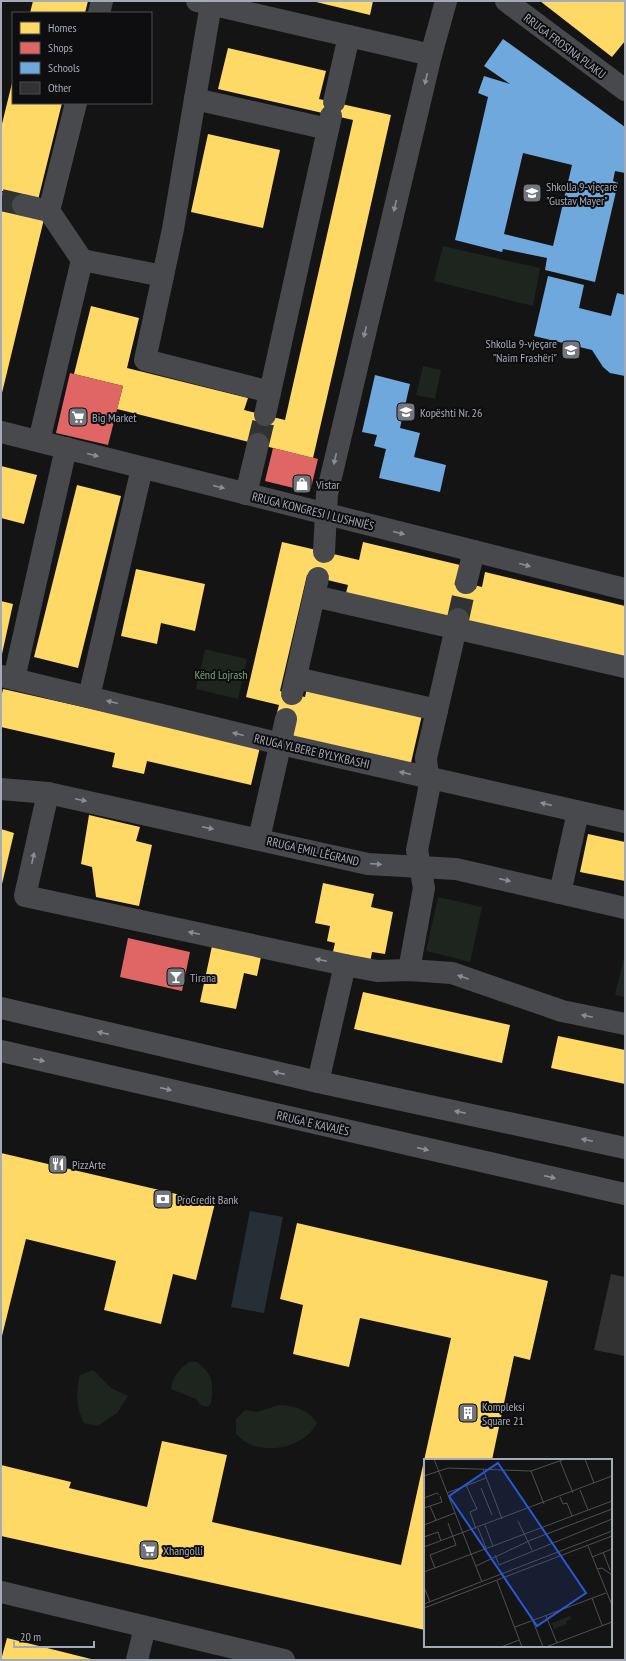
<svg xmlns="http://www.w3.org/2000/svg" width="626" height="1661" font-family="'PT Sans Narrow',sans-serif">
	<rect width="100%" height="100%" fill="#141414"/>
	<g fill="#1e241e">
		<path d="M 443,246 L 540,268 L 533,306 L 434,281 Z"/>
		<path d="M 423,366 L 441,370 L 435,399 L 416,395 Z"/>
		<path d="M 205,649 L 247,659 L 238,699 L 196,689 Z"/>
		<path d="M 438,897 L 482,907 L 470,962 L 426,951 Z"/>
		<path d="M 625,953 L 625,997 L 615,995 Z"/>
		<path d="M 189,1362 L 197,1362 C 213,1375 214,1382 211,1403 L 207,1407 L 201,1405 L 196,1399 L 171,1389 C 173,1376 178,1370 189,1362 Z"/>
		<path d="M 93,1370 L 111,1388 L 128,1396 L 117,1413 L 98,1426 L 84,1423 C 76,1408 76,1391 80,1375 Z"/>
		<path d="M 279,1405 C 296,1406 307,1409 317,1423 C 305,1446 272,1454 249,1444 C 244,1442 240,1437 236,1434 L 236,1419 L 245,1410 L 257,1412 Z"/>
	</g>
	<path fill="#272f36" d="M 250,1211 L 283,1217 L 264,1313 L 231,1307 Z"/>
	<g fill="#ffd966">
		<path d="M 33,1 L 88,1 L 85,13 L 30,13 Z"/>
		<path d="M 312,1 L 373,1 L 370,15 Z"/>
		<path d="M 540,1 L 625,1 L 625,41 L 612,57 Z"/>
		<path d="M 228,48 L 326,71 L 319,99 L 391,115 L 349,302 L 313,458 L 117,409 L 123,386 L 74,374 L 91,306 L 139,318 L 127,368 L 248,398 L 244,410 L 285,420 L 353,120 L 218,89 Z"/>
		<path d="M 12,83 L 13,103 L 62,103 L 38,200 L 44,219 L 2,393 L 1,200 L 3,191 L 1,191 L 1,128 Z"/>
		<path d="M 208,134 L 280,150 L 263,228 L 191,212 Z"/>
		<path d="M 1,466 L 37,475 L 24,524 L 1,518 Z"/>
		<path d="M 77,485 L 121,496 L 78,668 L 34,657 Z"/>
		<path d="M 282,542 L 359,560 L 363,542 L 460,565 L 466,583 L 482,587 L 485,572 L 625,606 L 625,658 L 346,593 L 348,585 L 307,575 L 280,691 L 305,697 L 307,688 L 422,715 L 410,767 L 292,739 L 276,717 L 279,705 L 246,697 Z"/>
		<path d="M 136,569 L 205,584 L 195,631 L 161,623 L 157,644 L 121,636 Z"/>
		<path d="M 1,601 L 13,604 L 2,654 L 1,654 Z"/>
		<path d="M 3,689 L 260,747 L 251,785 L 147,761 L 144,774 L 112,767 L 115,753 L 1,727 L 1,698 Z"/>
		<path d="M 89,815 L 140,827 L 136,841 L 152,845 L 139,906 L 96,897 L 92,867 L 81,864 Z"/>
		<path d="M 1,829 L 14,833 L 2,884 L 1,884 Z"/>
		<path d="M 588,834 L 625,842 L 625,881 L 580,872 Z"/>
		<path d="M 323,883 L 374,894 L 371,907 L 393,912 L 385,954 L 372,952 L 370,963 L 332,956 L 335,943 L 327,941 L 330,926 L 315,923 Z"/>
		<path d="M 212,946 L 261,957 L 257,976 L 244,973 L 236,1009 L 200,1002 Z"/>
		<path d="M 363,992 L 510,1025 L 502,1063 L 354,1029 Z"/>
		<path d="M 558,1036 L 625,1050 L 625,1084 L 551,1068 Z"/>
		<path d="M 1,1153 L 215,1203 L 196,1280 L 173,1274 L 161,1324 L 104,1310 L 116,1261 L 26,1239 L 1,1340 Z"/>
		<path d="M 297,1223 L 548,1281 L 530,1360 L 514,1356 L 492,1460 L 425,1460 L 425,1630 L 1,1536 L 1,1465 L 71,1482 L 69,1488 L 147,1507 L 162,1441 L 227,1455 L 212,1522 L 401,1565 L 451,1338 L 360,1318 L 349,1367 L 293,1354 L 303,1305 L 280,1299 Z"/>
		<path d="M 7,1638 L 91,1659 L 91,1660 L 1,1660 Z"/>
	</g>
	<g fill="#e06666">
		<path d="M 70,373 L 123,386 L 108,445 L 56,433 Z"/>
		<path d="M 273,448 L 318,459 L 310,492 L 265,481 Z"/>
		<path d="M 128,938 L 190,952 L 182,991 L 120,977 Z"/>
	</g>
	<g fill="#6fa8dc" fill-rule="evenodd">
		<path d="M 503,39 L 625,127 L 625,173 L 615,171 L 613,181 L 618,183 L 595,282 L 545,270 L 547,258 L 503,249 L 502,252 L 455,240 L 488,97 L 478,93 L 484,76 L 510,84 L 484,66 ZM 523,153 L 572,165 L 553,246 L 504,234 Z"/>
		<path d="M 548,276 L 584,285 L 579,308 L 611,316 L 617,293 L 625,295 L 625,376 L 610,373 L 603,367 L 592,350 L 534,336 Z"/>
		<path d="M 375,375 L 410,384 L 400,428 L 420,433 L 414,457 L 446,465 L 440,492 L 379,478 L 386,449 L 374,446 L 377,435 L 362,432 Z"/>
	</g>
	<path fill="#323233" d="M 611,1274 L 625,1277 L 625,1356 L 594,1350 Z"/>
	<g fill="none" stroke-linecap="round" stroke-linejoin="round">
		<g stroke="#313234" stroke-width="22" stroke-dasharray="22 11" stroke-linecap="butt">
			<path d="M 1,200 L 23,205"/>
			<path d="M 258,444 L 265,415"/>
			<path d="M 458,619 L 466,583"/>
		</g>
		<g stroke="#48494d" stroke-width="22">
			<path d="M 197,1 L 431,55"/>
			<path d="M 506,1 L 625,90"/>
			<path d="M 211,4 L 173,229 L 145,360 L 270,392"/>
			<path d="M 99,13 L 102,1"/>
			<path d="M 195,99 L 328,129"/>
			<path d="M 334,102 L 349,36"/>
			<path d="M 23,205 L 49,211 L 82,260"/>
			<path d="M 49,211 L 76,103"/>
			<path d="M 265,415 L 331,116"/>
			<path d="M 1,432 L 625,589"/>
			<path d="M 39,441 L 82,260 L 163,276"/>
			<path d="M 246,494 L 258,444"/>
			<path d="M 324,552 L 327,494 L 431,55 L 446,1"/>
			<path d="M 466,583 L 474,551"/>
			<path d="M 314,596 L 625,667"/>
			<path d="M 1,676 L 281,744 L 625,822"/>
			<path d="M 296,678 L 437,710"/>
			<path d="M 14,679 L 66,448"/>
			<path d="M 292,694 L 318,578"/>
			<path d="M 89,697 L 142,468"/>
			<path d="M 1,789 L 48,793 L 368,864 L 456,869 L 625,908"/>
			<path d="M 48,793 L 25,896 L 345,965 L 377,971 L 409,970 L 452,973 L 562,1011 L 625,1024"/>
			<path d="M 259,839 L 286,719"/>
			<path d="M 560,893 L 578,812"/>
			<path d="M 409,970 L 424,888 L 417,850 L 429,789 L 426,758 L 458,619"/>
			<path d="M 318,1082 L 345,965"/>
			<path d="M 1,1592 L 284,1660"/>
			<path d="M 137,1660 L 145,1627"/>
		</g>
		<g stroke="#4a4c4f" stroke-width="22">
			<path d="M 1,1008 L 318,1082 L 625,1148"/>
			<path d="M 1,1051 L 625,1194"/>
		</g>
	</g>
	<defs><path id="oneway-solid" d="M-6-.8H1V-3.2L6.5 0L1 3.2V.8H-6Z"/></defs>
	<g fill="#888d96">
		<use href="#oneway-solid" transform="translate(426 79) rotate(103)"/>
		<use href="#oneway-solid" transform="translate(395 206) rotate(103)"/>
		<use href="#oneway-solid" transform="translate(365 332) rotate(103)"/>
		<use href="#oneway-solid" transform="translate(93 455) rotate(14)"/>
		<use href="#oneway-solid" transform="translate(335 459) rotate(103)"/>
		<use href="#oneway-solid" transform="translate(219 487) rotate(14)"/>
		<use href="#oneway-solid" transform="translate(399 533) rotate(14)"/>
		<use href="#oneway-solid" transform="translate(525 565) rotate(15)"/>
		<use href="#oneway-solid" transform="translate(112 702) rotate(-166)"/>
		<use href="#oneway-solid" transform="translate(238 734) rotate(-166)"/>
		<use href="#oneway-solid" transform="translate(405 773) rotate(-167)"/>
		<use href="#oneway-solid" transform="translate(81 800) rotate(12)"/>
		<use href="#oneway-solid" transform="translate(546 804) rotate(-167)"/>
		<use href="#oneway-solid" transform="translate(208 828) rotate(12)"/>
		<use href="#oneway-solid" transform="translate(33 858) rotate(-78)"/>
		<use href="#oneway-solid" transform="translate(376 864) rotate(4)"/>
		<use href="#oneway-solid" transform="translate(505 880) rotate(13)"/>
		<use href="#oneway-solid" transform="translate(194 933) rotate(-168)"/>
		<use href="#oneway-solid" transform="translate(321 960) rotate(-168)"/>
		<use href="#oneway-solid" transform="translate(463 977) rotate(-161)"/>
		<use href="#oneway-solid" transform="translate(587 1016) rotate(-168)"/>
	</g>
	<g fill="#898e97">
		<use href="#oneway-solid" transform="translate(103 1033) rotate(-167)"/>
		<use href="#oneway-solid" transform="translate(39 1060) rotate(13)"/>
		<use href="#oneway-solid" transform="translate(279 1073) rotate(-167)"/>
		<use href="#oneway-solid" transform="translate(166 1089) rotate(13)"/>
		<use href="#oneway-solid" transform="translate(460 1112) rotate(-168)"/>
		<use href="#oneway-solid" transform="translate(587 1140) rotate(-168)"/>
		<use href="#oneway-solid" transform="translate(423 1149) rotate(13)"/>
		<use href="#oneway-solid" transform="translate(550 1177) rotate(13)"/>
	</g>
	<defs>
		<symbol id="school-square" viewBox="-11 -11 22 22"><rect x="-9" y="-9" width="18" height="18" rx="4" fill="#72767d" stroke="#0e0e10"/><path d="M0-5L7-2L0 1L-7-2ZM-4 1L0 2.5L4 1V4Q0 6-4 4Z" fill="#fff"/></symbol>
		<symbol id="supermarket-square" viewBox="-11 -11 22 22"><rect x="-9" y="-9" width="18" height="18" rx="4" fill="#72767d" stroke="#0e0e10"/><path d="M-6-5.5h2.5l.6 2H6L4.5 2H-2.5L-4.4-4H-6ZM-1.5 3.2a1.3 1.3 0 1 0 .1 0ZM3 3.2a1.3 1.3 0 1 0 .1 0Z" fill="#fff"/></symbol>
		<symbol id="shop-square" viewBox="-11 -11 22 22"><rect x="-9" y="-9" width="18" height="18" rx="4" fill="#72767d" stroke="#0e0e10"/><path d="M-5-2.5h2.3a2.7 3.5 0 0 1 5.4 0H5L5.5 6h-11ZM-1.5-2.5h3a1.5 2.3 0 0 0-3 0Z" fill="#fff"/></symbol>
		<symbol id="bar-square" viewBox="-11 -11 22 22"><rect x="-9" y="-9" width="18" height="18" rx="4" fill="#72767d" stroke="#0e0e10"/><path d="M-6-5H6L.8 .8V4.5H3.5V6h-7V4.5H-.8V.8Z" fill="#fff"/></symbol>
		<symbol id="restaurant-square" viewBox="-11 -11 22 22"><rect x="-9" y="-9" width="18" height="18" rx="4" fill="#72767d" stroke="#0e0e10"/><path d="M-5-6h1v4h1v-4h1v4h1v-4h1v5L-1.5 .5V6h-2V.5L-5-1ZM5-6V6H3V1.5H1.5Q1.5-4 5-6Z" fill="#fff"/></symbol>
		<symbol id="bank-square" viewBox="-11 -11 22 22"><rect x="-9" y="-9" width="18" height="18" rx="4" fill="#72767d" stroke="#0e0e10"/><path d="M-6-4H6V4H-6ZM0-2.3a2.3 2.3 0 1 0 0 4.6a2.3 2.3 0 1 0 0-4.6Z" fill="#fff"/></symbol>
		<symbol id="building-square" viewBox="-11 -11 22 22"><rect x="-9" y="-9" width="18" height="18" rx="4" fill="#72767d" stroke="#0e0e10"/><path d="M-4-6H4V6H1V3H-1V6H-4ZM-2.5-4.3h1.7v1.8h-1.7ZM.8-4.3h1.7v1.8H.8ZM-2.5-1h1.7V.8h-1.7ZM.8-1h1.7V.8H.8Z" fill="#fff"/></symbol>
	</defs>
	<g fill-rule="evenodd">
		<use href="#school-square" x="521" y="182" width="22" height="22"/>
		<use href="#school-square" x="560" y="339" width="22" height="22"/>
		<use href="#school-square" x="395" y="401" width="22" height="22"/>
		<use href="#supermarket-square" x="67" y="406" width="22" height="22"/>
		<use href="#shop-square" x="291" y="473" width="22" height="22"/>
		<use href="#bar-square" x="165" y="966" width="22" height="22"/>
		<use href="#restaurant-square" x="47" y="1153" width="22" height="22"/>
		<use href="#bank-square" x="152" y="1188" width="22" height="22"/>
		<use href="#building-square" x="457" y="1402" width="22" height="22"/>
		<use href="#supermarket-square" x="138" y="1539" width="22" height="22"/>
	</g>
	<g text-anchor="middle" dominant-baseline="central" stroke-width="4" stroke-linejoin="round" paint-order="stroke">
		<g font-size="12" fill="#a4aab6" stroke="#0e0e10">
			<text transform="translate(565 46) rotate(37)">RRUGA FROSINA PLAKU</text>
			<text transform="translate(313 511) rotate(14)">RRUGA KONGRESI I LUSHNJËS</text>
			<text transform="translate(312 751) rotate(13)">RRUGA YLBERE BYLYKBASHI</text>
			<text transform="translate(313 851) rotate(13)">RRUGA EMIL LËGRAND</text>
			<text transform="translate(313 1123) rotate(13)">RRUGA E KAVAJËS</text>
		</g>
		<g font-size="12" fill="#a4aab6" stroke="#0e0e10" text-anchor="start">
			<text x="546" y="186">Shkolla 9-vjeçare<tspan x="546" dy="14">"Gustav Mayer"</tspan></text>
			<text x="557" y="343" text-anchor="end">Shkolla 9-vjeçare<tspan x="557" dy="14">"Naim Frashëri"</tspan></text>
			<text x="420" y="412">Kopështi Nr. 26</text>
			<text x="92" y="417">Big Market</text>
			<text x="316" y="484">Vistar</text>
			<text x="190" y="977">Tirana</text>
			<text x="72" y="1164">PizzArte</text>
			<text x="177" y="1199">ProCredit Bank</text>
			<text x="482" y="1406">Kompleksi<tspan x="482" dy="14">Square 21</tspan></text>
			<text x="163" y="1550">Xhangolli</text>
		</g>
		<g font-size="12" fill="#7aa17b" stroke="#0e0e10">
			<text x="221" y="674">Kënd Lojrash</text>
		</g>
	</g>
	<g transform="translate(424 1459)">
		<rect width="188" height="188" fill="#141414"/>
		<path d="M 146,157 L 147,160 L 142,162 L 143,165 L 130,170 L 128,164 Z" fill="#1e241e"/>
		<path fill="none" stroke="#4e5055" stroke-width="1" d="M 10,0 L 58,123M 161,0 L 170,24M 136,2 L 149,34M 59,10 L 78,60M 107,12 L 120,45M 0,17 L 24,9 L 107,12 L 141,0M 42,26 L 53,50 L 46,53 L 52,70M 57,29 L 68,56M 156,31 L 164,51M 23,34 L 62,19M 136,38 L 139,45 L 143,44 L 148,57M 0,39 L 13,34 L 15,36M 6,47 L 12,61M 0,49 L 18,43 L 16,37M 94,62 L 108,91M 0,66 L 31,54M 61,66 L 69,87M 54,69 L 62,89M 0,78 L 14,73 L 17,82M 164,87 L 188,146M 0,88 L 188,17M 179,93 L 186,111M 71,96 L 75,106 L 188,60M 168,98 L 188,90M 52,107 L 107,81 L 188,50M 11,109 L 6,96 L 32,86 L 24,64M 173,110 L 178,109 L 188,116M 0,113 L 188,42M 73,122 L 98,188M 0,128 L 6,143M 168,139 L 178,166M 0,145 L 188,72M 0,149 L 188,77M 122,157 L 133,184M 109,162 L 119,188M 91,168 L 182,134M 77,188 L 95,181M 122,188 L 188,163"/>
		<path fill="#2a57d5" fill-opacity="0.15" stroke="#2a57d5" stroke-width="2" d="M 74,4 L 162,134 L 113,167 L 25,37 Z"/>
		<rect width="188" height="188" fill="none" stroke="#a4aab6" stroke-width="2"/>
	</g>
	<rect width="626" height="1661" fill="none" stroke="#a4aab6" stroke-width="4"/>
	<rect x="12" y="12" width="140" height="92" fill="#0e0e10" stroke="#4a4c52"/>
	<rect x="20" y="22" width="20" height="12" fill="#ffd966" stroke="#4a4c52"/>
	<text x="48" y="32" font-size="12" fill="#a4aab6">Homes</text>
	<rect x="20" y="42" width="20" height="12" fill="#e06666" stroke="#4a4c52"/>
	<text x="48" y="52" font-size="12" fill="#a4aab6">Shops</text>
	<rect x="20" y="62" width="20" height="12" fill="#6fa8dc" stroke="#4a4c52"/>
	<text x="48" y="72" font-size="12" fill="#a4aab6">Schools</text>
	<rect x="20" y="82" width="20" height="12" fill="#323233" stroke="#4a4c52"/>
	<text x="48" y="92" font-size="12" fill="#a4aab6">Other</text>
	<path d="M14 1641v6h80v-6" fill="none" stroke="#a4aab6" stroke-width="2"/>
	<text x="20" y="1641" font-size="12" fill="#a4aab6" stroke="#0e0e10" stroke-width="3" paint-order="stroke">20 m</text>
</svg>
